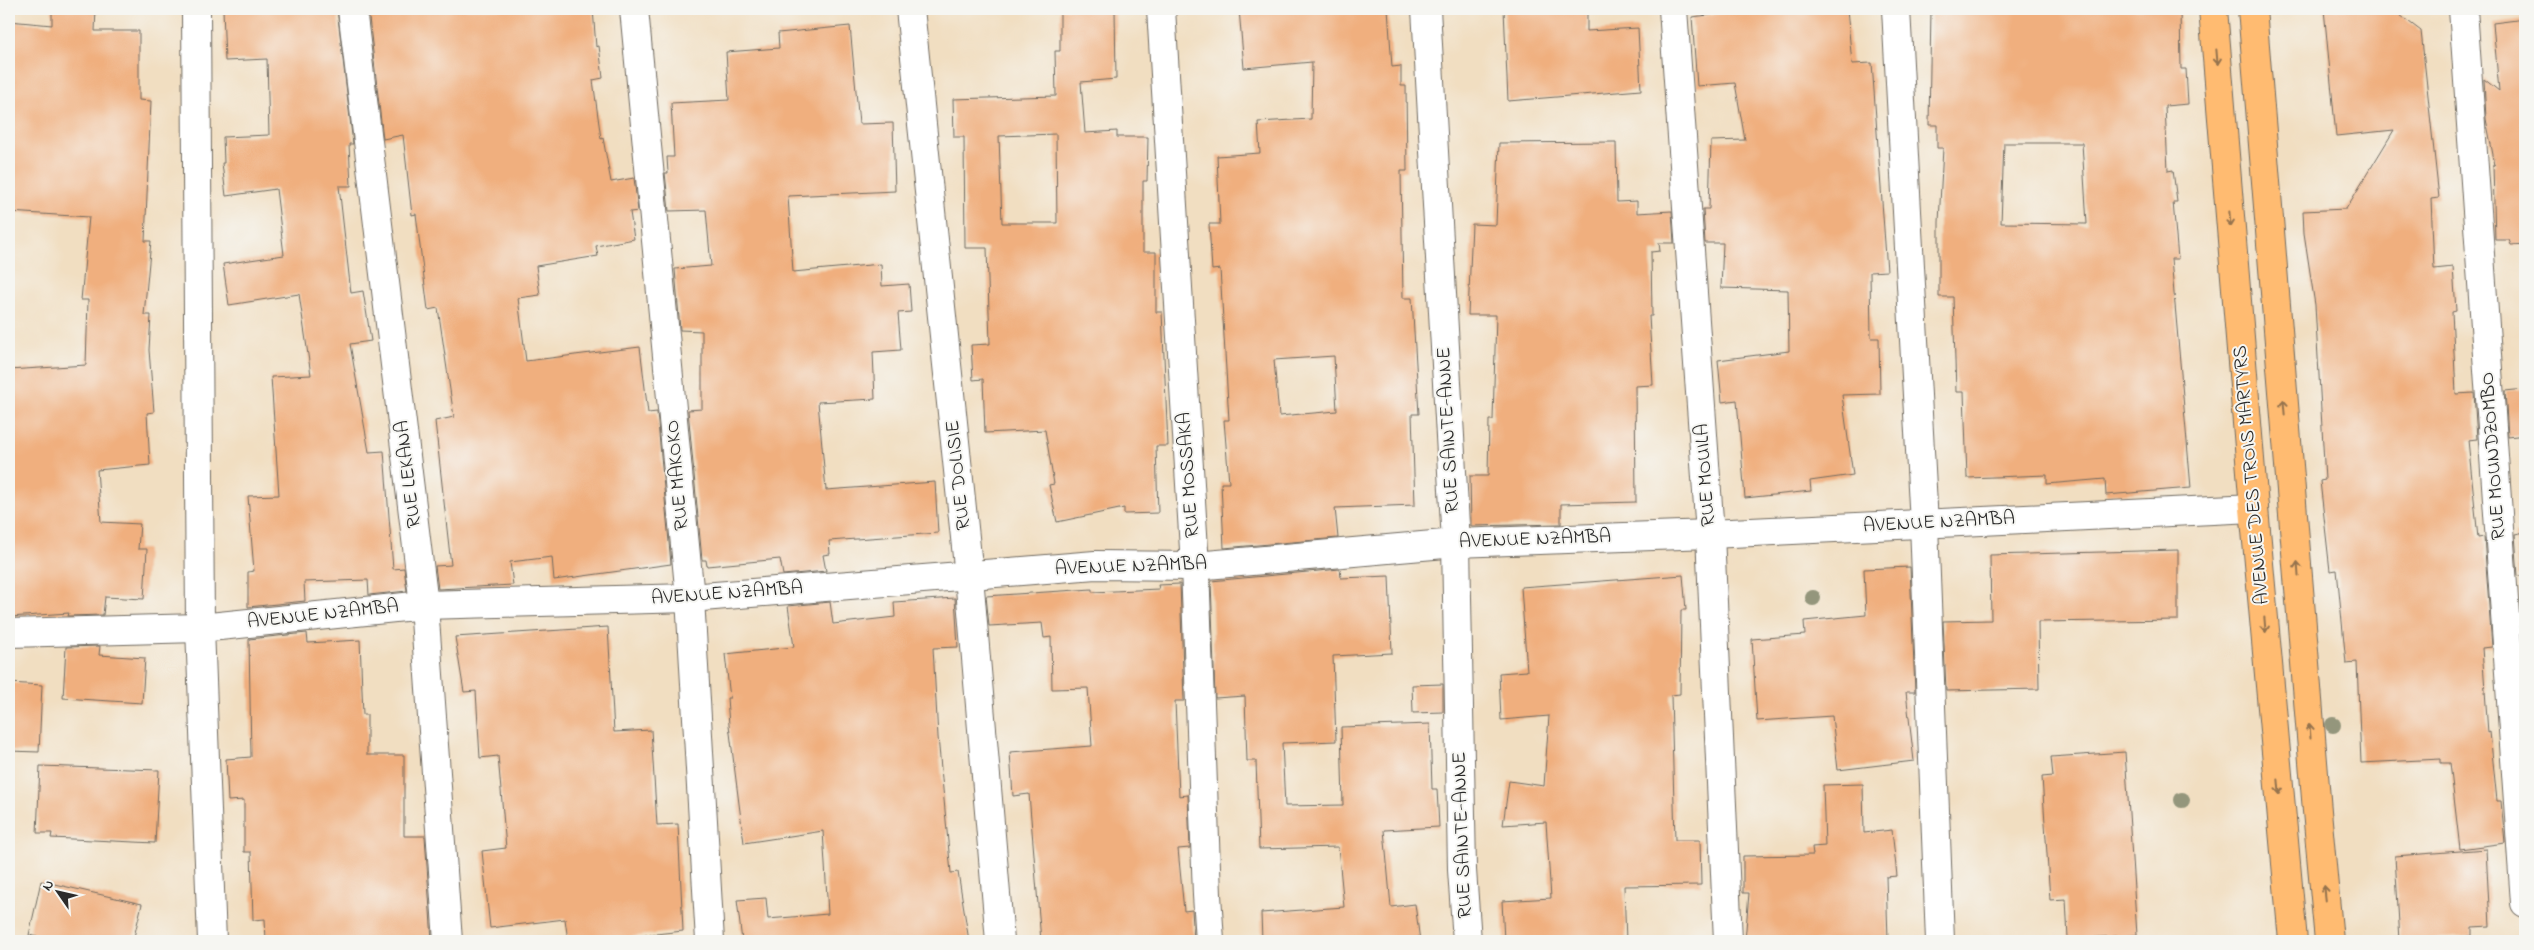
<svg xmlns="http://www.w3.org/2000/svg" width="2534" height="950" font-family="'Indie Flower',sans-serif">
	<rect width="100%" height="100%" fill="#f6f6f2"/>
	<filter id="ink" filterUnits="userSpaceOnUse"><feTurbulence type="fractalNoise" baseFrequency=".02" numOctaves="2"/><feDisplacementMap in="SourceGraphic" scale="10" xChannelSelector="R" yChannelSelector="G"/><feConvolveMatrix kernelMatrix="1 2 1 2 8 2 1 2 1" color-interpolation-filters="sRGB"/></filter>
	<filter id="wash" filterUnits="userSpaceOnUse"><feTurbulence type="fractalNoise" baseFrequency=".0096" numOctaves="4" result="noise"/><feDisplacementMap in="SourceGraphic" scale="20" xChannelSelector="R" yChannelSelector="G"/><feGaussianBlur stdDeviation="1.12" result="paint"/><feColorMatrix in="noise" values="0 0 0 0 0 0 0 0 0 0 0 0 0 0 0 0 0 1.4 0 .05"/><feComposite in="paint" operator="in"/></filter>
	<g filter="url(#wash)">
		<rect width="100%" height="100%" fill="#f1dec1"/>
		<g id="blocks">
			<g fill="#f0af7e" fill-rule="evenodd">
				<path d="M 52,9 L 96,9 L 95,31 L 139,31 L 139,100 L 151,101 L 145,241 L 151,241 L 144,315 L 151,315 L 149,350 L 154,412 L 147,413 L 150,465 L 97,470 L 101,522 L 140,524 L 138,549 L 147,549 L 144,599 L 105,597 L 103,615 L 68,616 L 69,613 L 9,617 L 9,370 L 86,365 L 88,300 L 81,300 L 89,217 L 9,212 L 9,21 L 52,25 Z"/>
				<path d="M 223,9 L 337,9 L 353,144 L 349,144 L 351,186 L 339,186 L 351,293 L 363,291 L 371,341 L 350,344 L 369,452 L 384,451 L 393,569 L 404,568 L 407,591 L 369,595 L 368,580 L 304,582 L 305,601 L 248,607 L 248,572 L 254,571 L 248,496 L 279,495 L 271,377 L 311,375 L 299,294 L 229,305 L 223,264 L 284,255 L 276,189 L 226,196 L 222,163 L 224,163 L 223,137 L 269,135 L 267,59 L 225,61 Z"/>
				<path d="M 368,9 L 593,9 L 596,47 L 599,46 L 603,78 L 593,80 L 601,139 L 603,138 L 611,182 L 634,178 L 638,211 L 630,212 L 634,239 L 596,246 L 598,256 L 536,266 L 540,295 L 518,298 L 526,361 L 640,347 L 648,413 L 657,412 L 671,564 L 554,580 L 552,557 L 510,562 L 513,585 L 438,589 L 435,566 L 451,565 L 435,421 L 454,417 L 438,308 L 428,310 L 416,214 L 412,215 L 403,135 L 383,139 Z"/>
				<path d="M 1060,9 L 1115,9 L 1116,79 L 1081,82 L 1085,133 L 1117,131 L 1117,137 L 1148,137 L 1147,181 L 1143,181 L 1143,252 L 1156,252 L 1156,312 L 1162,312 L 1168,446 L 1156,446 L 1158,513 L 1124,514 L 1124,508 L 1057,522 L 1049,485 L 1054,484 L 1045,430 L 985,433 L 983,379 L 973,380 L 971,345 L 990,344 L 987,248 L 965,248 L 964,137 L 954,137 L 953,99 L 1056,96 L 1055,51 L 1060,51 ZM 1056,134 L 1057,223 L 1002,223 L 999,136 Z"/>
				<path d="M 1239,9 L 1388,9 L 1392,67 L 1401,66 L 1401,86 L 1406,86 L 1407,171 L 1401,171 L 1403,298 L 1412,298 L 1419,414 L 1412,414 L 1415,505 L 1335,508 L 1338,538 L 1224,548 L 1221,483 L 1229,483 L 1224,420 L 1229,420 L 1220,269 L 1212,270 L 1209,224 L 1220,224 L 1217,156 L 1260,153 L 1258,122 L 1311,119 L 1312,62 L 1244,68 ZM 1334,356 L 1337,411 L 1279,416 L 1274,360 Z"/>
				<path d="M 1504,9 L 1587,9 L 1587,31 L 1638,28 L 1641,90 L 1508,101 Z"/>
				<path d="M 1725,9 L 1847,9 L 1852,64 L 1872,63 L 1887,271 L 1870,272 L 1871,338 L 1879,338 L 1880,394 L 1842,395 L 1853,475 L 1810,481 L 1811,491 L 1745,498 L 1737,400 L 1722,402 L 1718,360 L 1789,351 L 1788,290 L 1721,288 L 1723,243 L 1705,243 L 1703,209 L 1709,209 L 1711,141 L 1745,140 L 1735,83 L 1697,86 L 1692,17 L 1725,13 Z"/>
				<path d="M 1931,9 L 2180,9 L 2181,69 L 2186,69 L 2188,104 L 2165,106 L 2168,171 L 2173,170 L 2177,202 L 2173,202 L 2178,259 L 2171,259 L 2191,488 L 2106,495 L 2105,479 L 2047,484 L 2047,475 L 1967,478 L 1964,392 L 1956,392 L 1953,297 L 1939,297 L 1939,222 L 1943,148 L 1937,148 L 1937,125 L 1929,125 ZM 2004,143 L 2082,143 L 2087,224 L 2001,223 Z"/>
				<path d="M 2324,9 L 2392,9 L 2421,31 L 2439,198 L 2431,199 L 2434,269 L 2453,267 L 2456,311 L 2452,312 L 2456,394 L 2474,393 L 2477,439 L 2468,440 L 2478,538 L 2484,537 L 2492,647 L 2482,648 L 2488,733 L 2490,732 L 2497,801 L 2501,801 L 2505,843 L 2460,849 L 2450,763 L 2441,763 L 2441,759 L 2361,763 L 2357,662 L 2346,663 L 2337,570 L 2330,571 L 2320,481 L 2325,480 L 2315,305 L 2304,233 L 2303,211 L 2346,209 L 2394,130 L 2336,136 Z"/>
				<path d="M 2525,19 L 2525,244 L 2511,245 L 2509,240 L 2495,240 L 2493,165 L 2495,165 L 2486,119 L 2484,79 L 2499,91 L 2493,23 Z"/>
				<path d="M 850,26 L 859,124 L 893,123 L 895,191 L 788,196 L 793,272 L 881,264 L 882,286 L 909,284 L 911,312 L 898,313 L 901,350 L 873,352 L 875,399 L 818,402 L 826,490 L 935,482 L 938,533 L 829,541 L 830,554 L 823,555 L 826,571 L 783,575 L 780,559 L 707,566 L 706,560 L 702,560 L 688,410 L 702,409 L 702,331 L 680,330 L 675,269 L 711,266 L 706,210 L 669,211 L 665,173 L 668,173 L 667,157 L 674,157 L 671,103 L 729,100 L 726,52 L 779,48 L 778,33 Z"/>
				<path d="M 1616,142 L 1617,202 L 1637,201 L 1637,213 L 1672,211 L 1674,243 L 1659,243 L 1660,251 L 1651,252 L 1652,316 L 1649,316 L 1653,385 L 1635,386 L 1636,502 L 1561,504 L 1561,524 L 1471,526 L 1470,476 L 1488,476 L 1489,420 L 1493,420 L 1496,315 L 1468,315 L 1472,224 L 1496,225 L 1499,143 Z"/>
				<path d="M 2525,389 L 2525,435 L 2508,437 L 2505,391 Z"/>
				<path d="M 2525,532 L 2525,575 L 2518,576 L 2515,534 Z"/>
				<path d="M 2178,550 L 2178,620 L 2038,622 L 2039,689 L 1946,691 L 1943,621 L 1991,620 L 1990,555 Z"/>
				<path d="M 1910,567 L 1915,692 L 1906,692 L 1914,761 L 1838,770 L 1832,716 L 1757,721 L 1752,639 L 1805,635 L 1804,621 L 1866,615 L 1864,569 Z"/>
				<path d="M 1340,569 L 1341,578 L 1389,576 L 1392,653 L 1333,656 L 1336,741 L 1282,743 L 1285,806 L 1343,805 L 1341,727 L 1430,724 L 1432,789 L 1437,789 L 1439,827 L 1384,830 L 1391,907 L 1415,904 L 1420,941 L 1262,941 L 1261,913 L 1344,907 L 1338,847 L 1259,849 L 1256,761 L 1247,761 L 1245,696 L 1215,698 L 1211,581 Z"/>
				<path d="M 1683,575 L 1686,610 L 1681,610 L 1680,694 L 1671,695 L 1675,840 L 1700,840 L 1701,885 L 1624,886 L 1626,941 L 1504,941 L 1502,901 L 1551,898 L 1546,822 L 1503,825 L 1509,781 L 1544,786 L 1549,716 L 1501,720 L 1499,673 L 1527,671 L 1521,587 Z"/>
				<path d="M 1180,584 L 1184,701 L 1175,701 L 1179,796 L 1188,795 L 1190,848 L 1178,849 L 1184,911 L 1192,910 L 1194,941 L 1041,941 L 1029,794 L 1013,796 L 1010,752 L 1092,746 L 1088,688 L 1052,689 L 1051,637 L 1044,638 L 1042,623 L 989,626 L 986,596 L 1092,589 L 1092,592 L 1159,589 L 1158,585 Z"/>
				<path d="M 955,598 L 958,647 L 933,648 L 938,737 L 951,873 L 958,872 L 969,941 L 742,941 L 737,900 L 766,898 L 768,919 L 828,914 L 823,831 L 744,843 L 729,725 L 727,698 L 730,698 L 725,654 L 794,647 L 788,606 L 830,602 L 833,624 L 895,617 L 894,602 Z"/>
				<path d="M 608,627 L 614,732 L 651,730 L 657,825 L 678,824 L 683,931 L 592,941 L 568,941 L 565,919 L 490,928 L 482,851 L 506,848 L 498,756 L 480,758 L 476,691 L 464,692 L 455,637 Z"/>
				<path d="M 307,633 L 308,643 L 360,640 L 363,715 L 367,715 L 367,755 L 404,755 L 404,836 L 425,836 L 432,941 L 266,941 L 265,919 L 253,920 L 251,852 L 244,852 L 244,800 L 228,801 L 226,759 L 251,757 L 249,639 Z"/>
				<path d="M 100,646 L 99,655 L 145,658 L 142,703 L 63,698 L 66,647 Z"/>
				<path d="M 9,683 L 42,685 L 39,752 L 9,751 Z"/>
				<path d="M 1443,684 L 1443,712 L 1413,713 L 1412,685 Z"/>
				<path d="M 2125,752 L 2137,935 L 2068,939 L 2066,899 L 2050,900 L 2042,777 L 2053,776 L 2051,757 Z"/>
				<path d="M 40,766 L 159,770 L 155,843 L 51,838 L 52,833 L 37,833 Z"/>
				<path d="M 1863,784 L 1864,833 L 1892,830 L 1897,876 L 1886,877 L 1888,939 L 1878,941 L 1745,941 L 1749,893 L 1743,893 L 1743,856 L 1813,855 L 1812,847 L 1825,846 L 1823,785 Z"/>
				<path d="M 2486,849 L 2490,926 L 2472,927 L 2472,936 L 2400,941 L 2395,856 Z"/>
				<path d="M 41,881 L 142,904 L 133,941 L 54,941 L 29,935 Z"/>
			</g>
		</g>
	</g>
	<g filter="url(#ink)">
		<use href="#blocks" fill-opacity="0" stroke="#706a60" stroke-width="1"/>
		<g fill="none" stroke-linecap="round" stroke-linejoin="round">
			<defs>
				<g id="minor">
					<path d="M 196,9 L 200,628 L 212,941"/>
					<path d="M 352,9 L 424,605 L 448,941"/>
					<path d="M 634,9 L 690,598 L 710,941"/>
					<path d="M 910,9 L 969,576 L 1000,941"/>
					<path d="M 1161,9 L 1195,566 L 1207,895 L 1210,941"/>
					<path d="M 1426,9 L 1456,543 L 1462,870 L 1467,941"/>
					<path d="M 1673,9 L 1710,534 L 1728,941"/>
					<path d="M 1896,9 L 1924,524 L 1940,941"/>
					<path d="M 2463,9 L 2525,903"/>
					<path d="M 9,633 L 200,628 L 424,605 L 690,598 L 1095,565 L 1195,566 L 1456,543 L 1710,534 L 2254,508"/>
				</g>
				<g id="major">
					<path d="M 2213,9 L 2254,508 L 2293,941"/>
					<path d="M 2252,9 L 2317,811 L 2329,941"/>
				</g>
			</defs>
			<use href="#minor" stroke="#706a60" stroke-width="30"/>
			<use href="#major" stroke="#706a60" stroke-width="30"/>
			<use href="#minor" stroke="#fff" stroke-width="28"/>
			<use href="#major" stroke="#ffbb71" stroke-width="28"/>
		</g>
		<g fill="#94967c">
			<circle cx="1813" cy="598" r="8"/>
			<circle cx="2333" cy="725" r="8"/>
			<circle cx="2182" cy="800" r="8"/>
		</g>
		<defs><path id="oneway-shaft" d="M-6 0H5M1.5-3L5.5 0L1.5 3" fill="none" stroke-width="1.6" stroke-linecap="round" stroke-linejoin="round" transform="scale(1.25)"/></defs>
		<g stroke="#95734e">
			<use href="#oneway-shaft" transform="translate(2217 57) rotate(85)"/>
			<use href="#oneway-shaft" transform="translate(2230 219) rotate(85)"/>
			<use href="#oneway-shaft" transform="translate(2284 407) rotate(-95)"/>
			<use href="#oneway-shaft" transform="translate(2298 569) rotate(-94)"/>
			<use href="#oneway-shaft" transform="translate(2265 625) rotate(85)"/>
			<use href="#oneway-shaft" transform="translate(2310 731) rotate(-94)"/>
			<use href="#oneway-shaft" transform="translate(2279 787) rotate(85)"/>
			<use href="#oneway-shaft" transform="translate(2325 893) rotate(-96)"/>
		</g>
	</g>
	<g text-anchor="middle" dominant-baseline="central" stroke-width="4" stroke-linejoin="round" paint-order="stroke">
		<g font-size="20" fill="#2b2b2b" stroke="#f6f6f2">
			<text transform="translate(1449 430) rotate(-93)">RUE SAINTE-ANNE</text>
			<text transform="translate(2494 456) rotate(-94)">RUE MOUNDZOMBO</text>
			<text transform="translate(409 474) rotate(-97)">RUE LEKANA</text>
			<text transform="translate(678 475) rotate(-95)">RUE MAKOKO</text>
			<text transform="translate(959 475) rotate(-96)">RUE DOLISIE</text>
			<text transform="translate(1189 475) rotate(-94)">RUE MOSSAKA</text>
			<text transform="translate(1706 475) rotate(-94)">RUE MOUILA</text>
			<text transform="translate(2252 475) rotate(-95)">AVENUE DES TROIS MARTYRS</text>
			<text transform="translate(1939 523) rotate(-3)">AVENUE NZAMBA</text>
			<text transform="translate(1535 540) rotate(-2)">AVENUE NZAMBA</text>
			<text transform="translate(1131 567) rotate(-2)">AVENUE NZAMBA</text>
			<text transform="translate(727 594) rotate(-4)">AVENUE NZAMBA</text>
			<text transform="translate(323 615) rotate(-6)">AVENUE NZAMBA</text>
			<text transform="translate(1463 835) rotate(-92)">RUE SAINTE-ANNE</text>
		</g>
	</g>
	<rect width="2534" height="950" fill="none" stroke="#f6f6f2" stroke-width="30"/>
	<g transform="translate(58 892) rotate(304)" stroke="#f6f6f2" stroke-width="4" paint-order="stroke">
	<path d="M0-4L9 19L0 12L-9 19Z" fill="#2b2b2b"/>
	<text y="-8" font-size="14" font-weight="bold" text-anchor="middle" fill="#2b2b2b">N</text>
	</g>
</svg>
